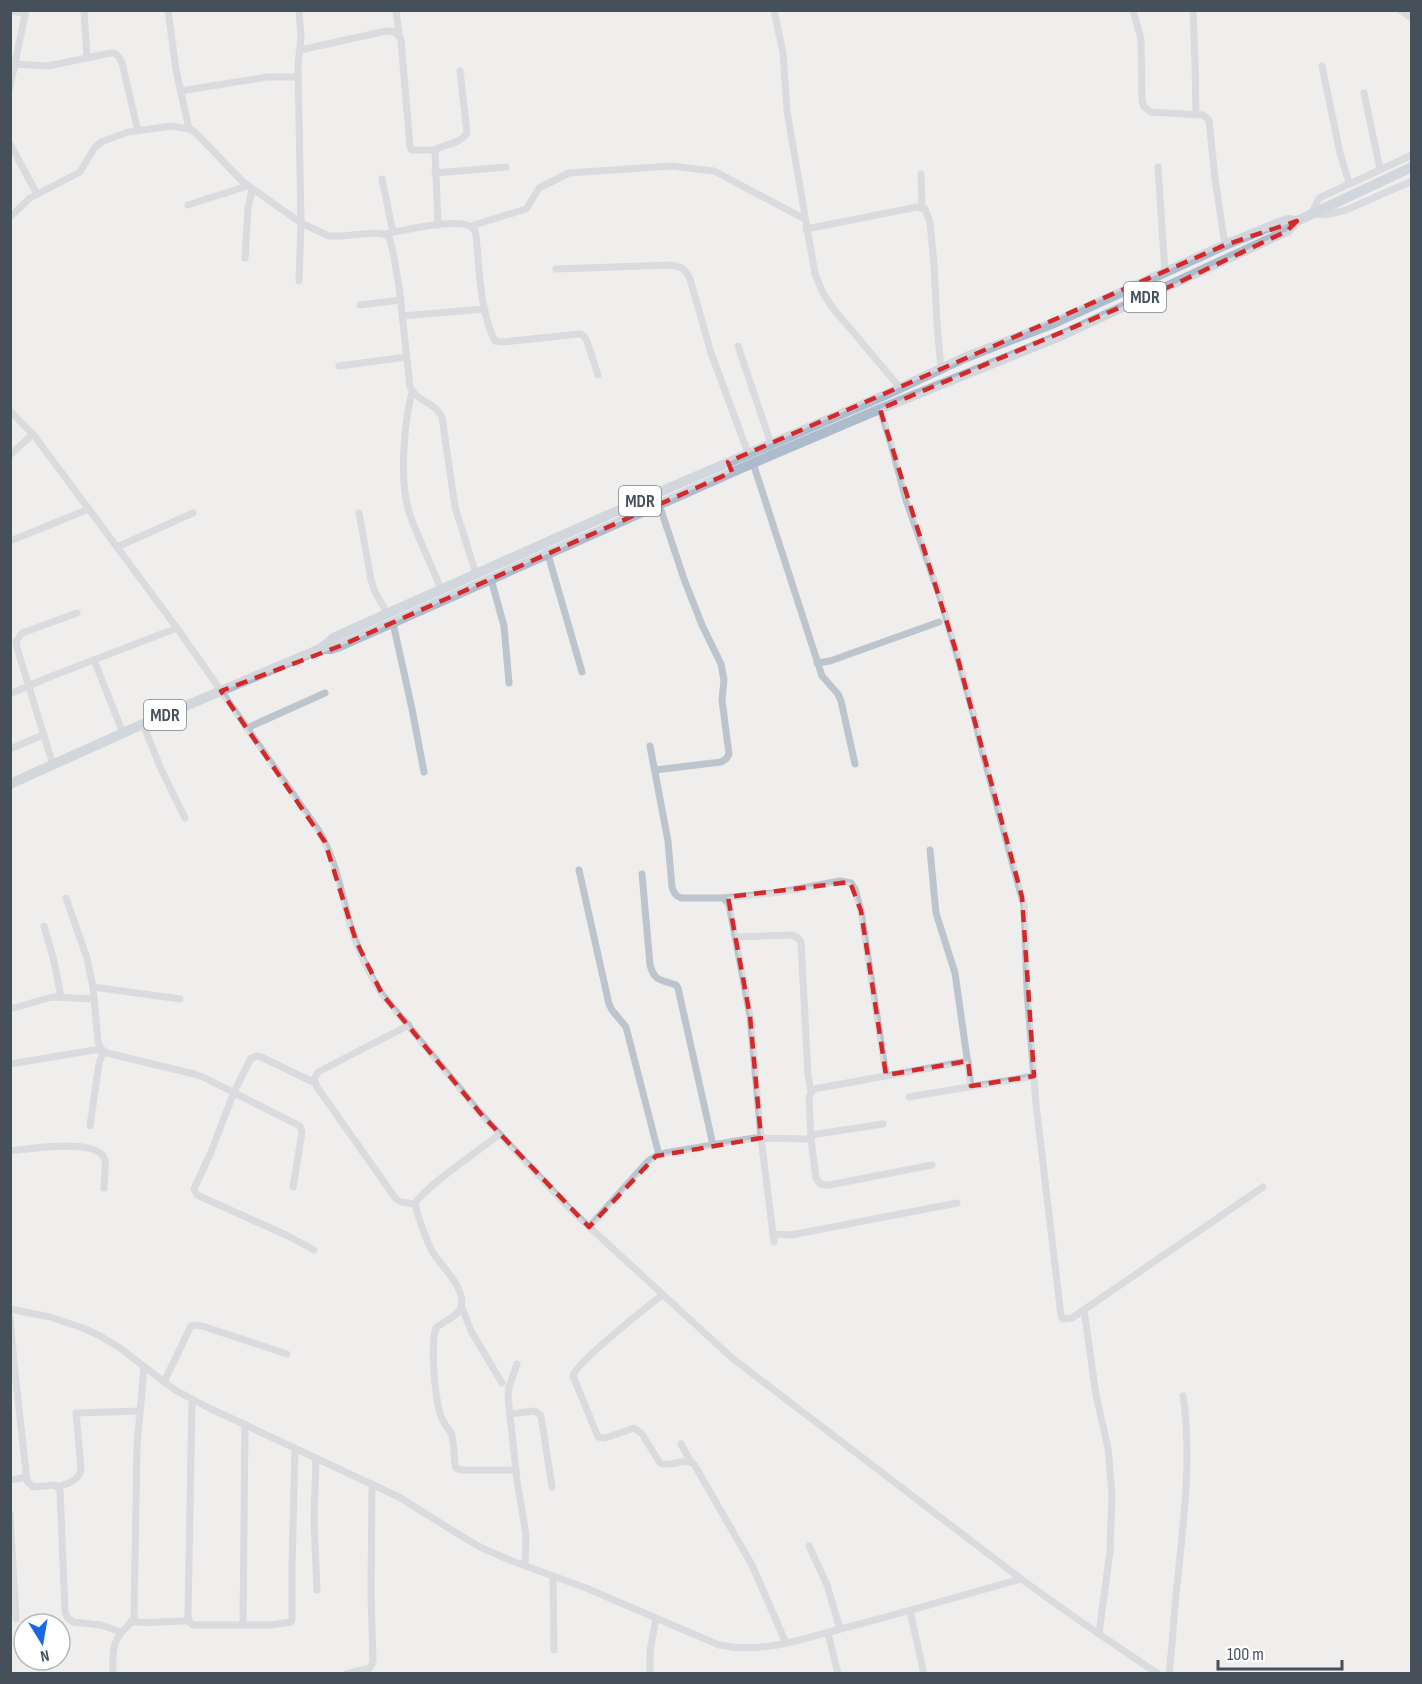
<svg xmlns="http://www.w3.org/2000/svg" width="1422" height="1684" font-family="'Sofia Sans Condensed',sans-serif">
	<rect width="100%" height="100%" fill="#f0eded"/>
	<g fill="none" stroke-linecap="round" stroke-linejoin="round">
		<g stroke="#bcc5cd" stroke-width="7">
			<path d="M 84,10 L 87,58"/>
			<path d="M 168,10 L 176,70 L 189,129"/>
			<path d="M 299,10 L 301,37 L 298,65 L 301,223 L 299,281"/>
			<path d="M 396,10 L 399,35"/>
			<path d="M 774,10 L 783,53 L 787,111 L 815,274 L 823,293 L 832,307 L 901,389"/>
			<path d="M 1133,10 L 1141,39 L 1142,101 L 1144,107 L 1151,112 L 1203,115 L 1209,120 L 1215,179 L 1225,245"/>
			<path d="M 1193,10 L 1195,62 L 1196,115"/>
			<path d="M 1400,10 L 1412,18"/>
			<path d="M 10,11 L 25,13"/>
			<path d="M 300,50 L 386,31 C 394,31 398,33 401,40 L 410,147 L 412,150 L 435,150"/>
			<path d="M 15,64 L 48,66 L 111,53 C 118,53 119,57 122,63 L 138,131"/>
			<path d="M 1322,66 L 1340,153 L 1349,183"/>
			<path d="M 10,87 L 26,10"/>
			<path d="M 181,91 L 267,77 L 298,77"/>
			<path d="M 1364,93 L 1380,169"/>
			<path d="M 10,144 L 37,194"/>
			<path d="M 1412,155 L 1319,198 L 1311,214 L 1325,215 L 1346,210 L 1412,181"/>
			<path d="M 1158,167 L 1165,273"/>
			<path d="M 435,173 L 506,167"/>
			<path d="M 921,174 L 922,207"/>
			<path d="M 382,179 L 393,232"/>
			<path d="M 188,205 L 247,186"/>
			<path d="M 10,217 L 30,198 L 80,172 L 95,147 L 101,142 L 128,132 L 171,126 L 189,129 L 195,132 L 243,182 L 301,223 L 329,236 L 341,236 L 375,233 L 384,234 L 389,237 L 392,247 L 399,286 L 410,387 C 417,402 435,402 442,417 L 455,507 L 476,574"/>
			<path d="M 438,225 L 435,150 C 446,143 459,145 467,133 L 460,71"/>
			<path d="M 471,226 L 526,209 L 539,188 L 569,173 L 671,166 L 714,171 L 801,217"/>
			<path d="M 806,229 L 917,207 L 925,209 L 930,222 L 934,265 L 937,323 L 941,369"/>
			<path d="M 384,234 C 400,231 459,217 471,227 C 475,229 475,231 476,235 C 479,266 480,313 495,341 L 502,342 L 580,334 L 584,336 L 587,341 L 598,375"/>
			<path d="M 245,258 L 248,208 L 252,190"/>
			<path d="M 556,269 L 671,265 C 683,267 685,269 690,279 L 711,353 L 748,453"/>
			<path d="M 360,305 L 401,300"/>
			<path d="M 402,316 L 485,309"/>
			<path d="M 738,346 L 771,444"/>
			<path d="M 339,366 L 406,357"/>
			<path d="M 412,392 C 404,424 399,480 409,512 C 418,538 431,564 441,589"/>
			<path d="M 880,409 L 891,444 L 906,500 L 940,597 L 955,648 L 974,716 L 982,750 L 1024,906 L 1027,991 L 1036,1104 L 1061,1316 L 1063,1319 L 1072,1318 L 1263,1187"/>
			<path d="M 10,411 L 33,434 L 177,628 L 319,831 C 337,862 342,897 352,931 C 360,954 369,974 382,994 L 481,1114 L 572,1211 L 732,1358 L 1021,1579 L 1080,1621 L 1158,1674"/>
			<path d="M 10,455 L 33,434"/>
			<path d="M 753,463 L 822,676 L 838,694 L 841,701 L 855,764"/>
			<path d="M 359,513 L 371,580 L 375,592 L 387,613"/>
			<path d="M 10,541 L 89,509"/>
			<path d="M 117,547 L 193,513"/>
			<path d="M 547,551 L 582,672"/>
			<path d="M 491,579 L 504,626 L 509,683"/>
			<path d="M 393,623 L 412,709 L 424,772"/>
			<path d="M 94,660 L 123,733"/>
			<path d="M 817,663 L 830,661 L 939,622"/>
			<path d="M 10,694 L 47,678 L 177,628"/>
			<path d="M 143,724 L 161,769 L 185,818"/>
			<path d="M 247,728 L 325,693"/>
			<path d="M 650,746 L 668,841 L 672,887 C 674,892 675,896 681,898 L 723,898 L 729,904 L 750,1016 L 761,1138 L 774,1242"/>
			<path d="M 10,749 L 43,735"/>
			<path d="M 53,765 L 17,648 L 16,641 L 22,633 L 77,613"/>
			<path d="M 655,770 L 721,762 L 726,759 L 729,754 L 722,700 L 724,680 L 721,664 L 702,625 L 684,579 L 659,504"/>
			<path d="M 930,850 L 936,913 L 955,973 L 971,1086"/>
			<path d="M 579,870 L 609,1004 L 612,1010 L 626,1027 L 659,1155"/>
			<path d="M 642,874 L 650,965 C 655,983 662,979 676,985 L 678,988 L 713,1145"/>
			<path d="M 66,898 L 87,958 L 93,987 L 98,1042 L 101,1049 L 107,1053 L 194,1074 L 203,1077 L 300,1126 L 302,1132 L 293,1187"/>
			<path d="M 723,898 L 780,892 L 840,881 L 851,883 L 855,889 L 861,911 L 886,1075"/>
			<path d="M 44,926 L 54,961 L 61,997"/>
			<path d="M 736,937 L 792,935 L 798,938 L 801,942 L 808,1075 L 811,1092"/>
			<path d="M 93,987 L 180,999"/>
			<path d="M 10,1009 L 52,997 L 94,999"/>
			<path d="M 409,1025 L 318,1072 L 314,1079 L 317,1087 L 396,1199 L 401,1202 L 415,1204"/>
			<path d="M 10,1064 L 101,1049"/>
			<path d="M 909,1097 L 1034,1076"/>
			<path d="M 90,1126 L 99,1063 L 104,1051"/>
			<path d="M 500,1134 C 484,1147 421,1189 415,1204 C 418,1217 427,1242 433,1253 C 442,1266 466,1289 461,1307 C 458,1317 443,1321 436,1328 C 430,1345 435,1399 441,1416 C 443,1424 450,1429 452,1436 C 454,1445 454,1455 455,1464 L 456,1468 L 461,1470 L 516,1470"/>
			<path d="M 811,1135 L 883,1124"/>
			<path d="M 811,1139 L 816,1178 C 819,1184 822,1185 829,1185 L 932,1165"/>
			<path d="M 10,1151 C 28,1149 99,1137 105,1160 C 106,1168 104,1180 104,1188"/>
			<path d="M 589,1227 L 647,1162 L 656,1156 L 665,1153 L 754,1138 L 811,1139 L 809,1097 L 814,1089 L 968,1061"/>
			<path d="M 773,1234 L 791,1235 L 957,1203"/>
			<path d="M 314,1250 L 288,1236 L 197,1195 L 194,1189 L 211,1152 L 234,1092 L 251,1058 L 257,1056 L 261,1057 L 315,1083"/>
			<path d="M 662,1295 C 647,1307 576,1362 573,1376 L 598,1437 L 605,1438 L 634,1428 L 642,1434 L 660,1463 C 672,1468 683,1457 694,1464 L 752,1565 L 786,1643"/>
			<path d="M 461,1305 L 471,1331 L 502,1383"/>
			<path d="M 10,1309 L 50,1317 L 83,1328 L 100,1336 L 120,1348 L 175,1390 L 207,1407 L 399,1497 L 458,1534 L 482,1548 L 512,1561 L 586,1588 L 719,1645 C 764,1654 801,1639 844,1628 C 904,1613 962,1595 1021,1579"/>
			<path d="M 1084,1310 L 1096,1395 L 1108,1448 L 1112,1495 L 1110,1551 L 1099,1634"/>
			<path d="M 10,1317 L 14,1364 L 27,1481 L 33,1487 L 55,1485 L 60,1490 L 65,1612 L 67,1617 L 73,1622 L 101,1625 L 121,1632"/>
			<path d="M 517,1364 L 509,1387 L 508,1397 L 517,1480 L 526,1535 L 525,1565"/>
			<path d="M 164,1382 L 191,1326 L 194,1325 L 202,1326 L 287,1354"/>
			<path d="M 192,1399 L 188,1616 L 189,1621 L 193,1625 L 269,1625 L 291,1622 L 292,1620 L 292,1567 L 295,1448"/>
			<path d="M 509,1414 L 535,1411 L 541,1416 L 552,1487"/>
			<path d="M 681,1444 L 691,1462"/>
			<path d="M 316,1458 L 314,1520 L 317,1590"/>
			<path d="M 10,1480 L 27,1477"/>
			<path d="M 58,1487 C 68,1483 79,1481 81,1469 L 76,1413 L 140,1411"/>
			<path d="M 10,1514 L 16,1619"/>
			<path d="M 809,1546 L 827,1585 L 840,1629"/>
			<path d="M 553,1576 L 554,1650"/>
			<path d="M 910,1611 L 924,1674"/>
			<path d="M 131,1621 C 150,1625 170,1620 189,1621"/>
			<path d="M 243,1625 L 245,1424"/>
			<path d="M 828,1633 L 838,1674"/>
			<path d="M 113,1674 C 113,1658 111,1644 122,1632 C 127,1626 132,1624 134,1617 L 137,1446 L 144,1368"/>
			<path d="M 346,1674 L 370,1668 L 373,1662 L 371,1594 L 372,1484"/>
			<path d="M 650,1674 L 650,1651 L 656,1619"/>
			<path d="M 1169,1674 C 1173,1641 1174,1609 1178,1576 C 1184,1517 1192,1455 1183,1396"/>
		</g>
		<g stroke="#adbccd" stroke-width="10">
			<path d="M 320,649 L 335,637 L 655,494 L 883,396 L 964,358 L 1054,323 L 1225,245 L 1279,223 L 1288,220 L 1297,221 L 1412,167"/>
			<path d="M 10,784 L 143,724 L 320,649 L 331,649 L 340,646 L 753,463 L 880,409 L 1060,336 L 1287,231 L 1297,221"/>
		</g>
	</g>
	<path d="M0 0H1422V1684H0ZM 1297,221 L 1287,231 L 1171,286 L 880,409 L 955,648 L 1022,897 L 1034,1076 L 971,1086 L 968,1061 L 886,1075 L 861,911 L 850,882 L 728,897 L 750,1016 L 761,1138 L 656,1156 L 589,1227 L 481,1114 L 382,994 L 356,941 L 325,842 L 221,691 L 340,646 L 732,472 L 728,462 L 1225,245 Z" fill="#f0eded" fill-opacity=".55" fill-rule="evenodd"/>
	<path fill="none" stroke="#d62828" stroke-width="4.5" stroke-dasharray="12 8" stroke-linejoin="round" d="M 1297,221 L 1287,231 L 1171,286 L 880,409 L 955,648 L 1022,897 L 1034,1076 L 971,1086 L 968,1061 L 886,1075 L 861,911 L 850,882 L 728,897 L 750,1016 L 761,1138 L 656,1156 L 589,1227 L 481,1114 L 382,994 L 356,941 L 325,842 L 221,691 L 340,646 L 732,472 L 728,462 L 1225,245 Z"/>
	<g text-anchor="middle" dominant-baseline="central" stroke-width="4.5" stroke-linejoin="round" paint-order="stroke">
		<g fill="#fff" stroke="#7e848c" stroke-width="1.5">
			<rect x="1124" y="282" width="42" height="30" rx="4.5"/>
			<rect x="619" y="486" width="42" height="30" rx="4.5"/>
			<rect x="144" y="700" width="42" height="30" rx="4.5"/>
		</g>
		<g font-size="18" font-weight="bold" fill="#46505b">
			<text x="1145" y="297">MDR</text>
			<text x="640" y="501">MDR</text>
			<text x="165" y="715">MDR</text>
		</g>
	</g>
	<rect width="1422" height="1684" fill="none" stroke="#46505b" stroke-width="24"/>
	<g transform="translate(42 1642) rotate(169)"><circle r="28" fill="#ffffff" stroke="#b5b9bd" stroke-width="1.5"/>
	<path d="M0-4.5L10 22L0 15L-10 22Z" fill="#176ae1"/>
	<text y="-9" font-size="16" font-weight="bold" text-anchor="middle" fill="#46505b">N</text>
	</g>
	<path d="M1218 1660v9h124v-9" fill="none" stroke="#46505b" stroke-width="3"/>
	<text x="1227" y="1660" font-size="18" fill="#46505b" stroke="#ffffff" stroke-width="4.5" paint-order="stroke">100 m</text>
</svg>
